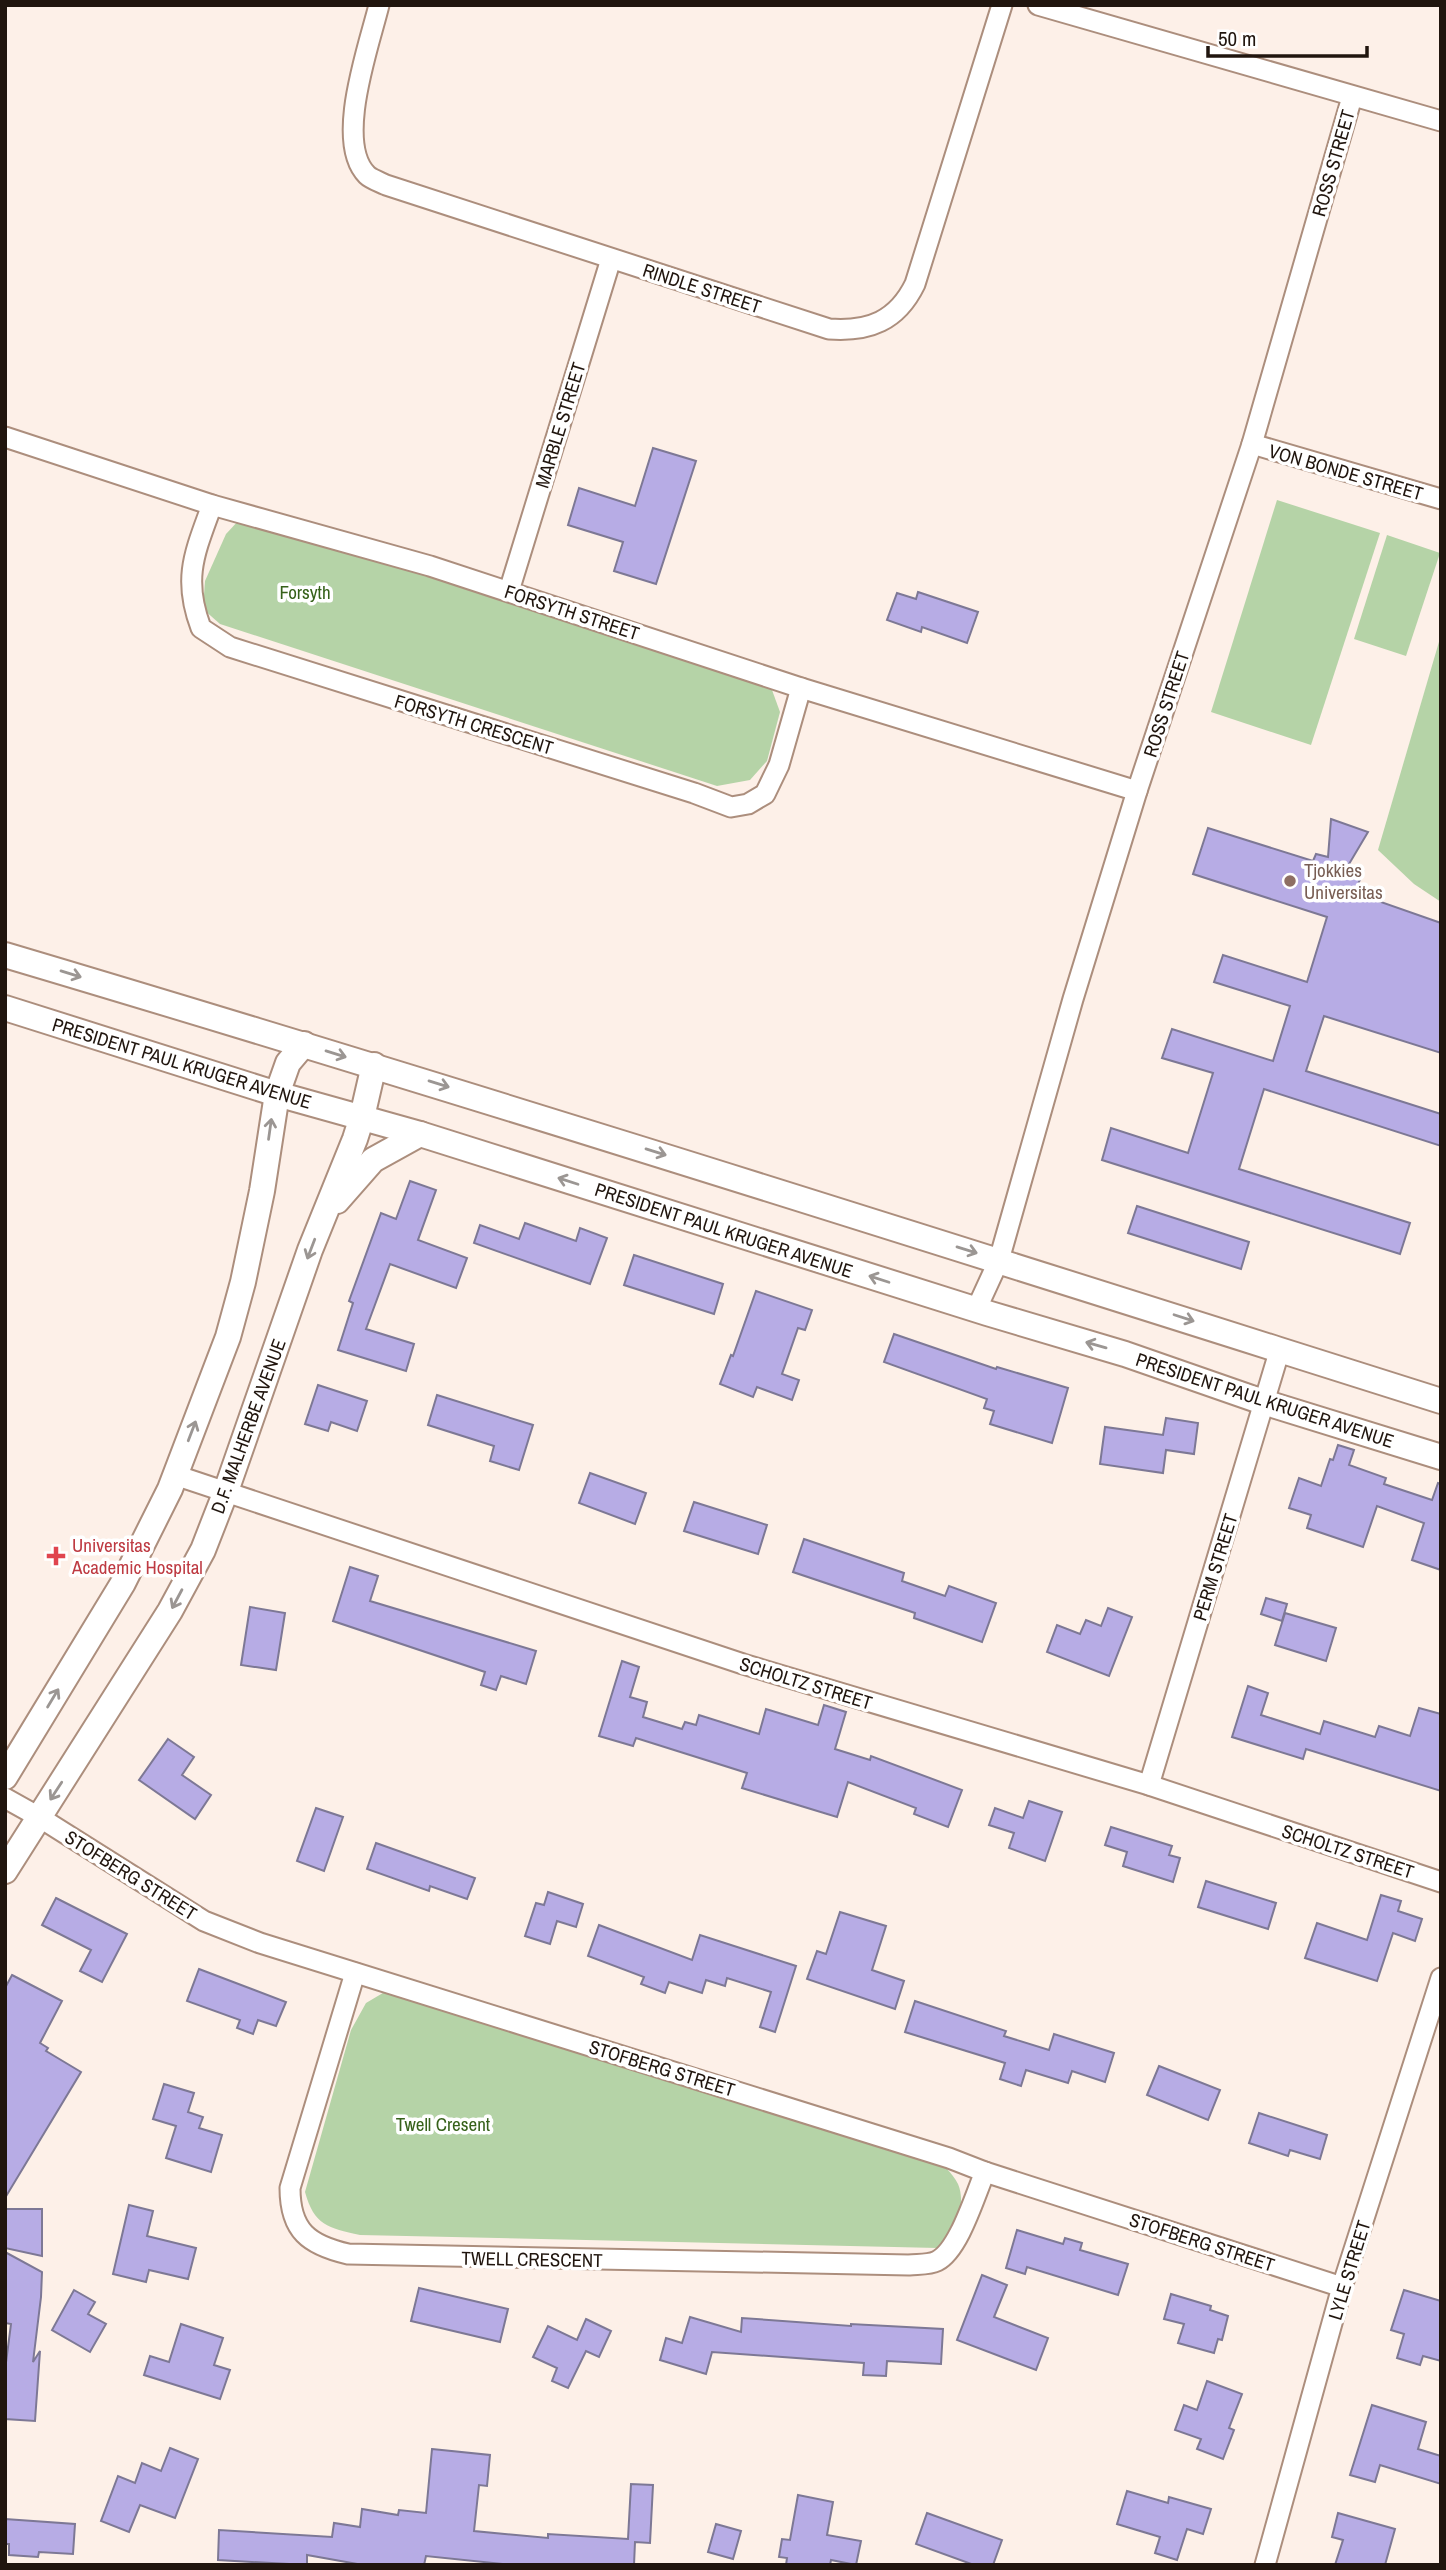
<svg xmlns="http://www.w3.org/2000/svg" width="1446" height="2570" font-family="'Archivo Narrow',sans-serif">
	<rect width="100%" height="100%" fill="#fdf0e8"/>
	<g fill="#b5d3a7">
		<path d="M 1277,500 L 1380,533 L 1311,745 L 1211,712 Z"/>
		<path d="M 240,519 L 271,522 L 759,681 L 772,690 L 780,712 L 767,761 L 750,780 L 717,786 L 220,624 L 203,609 L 205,581 L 226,534 Z"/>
		<path d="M 1387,535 L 1440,553 L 1406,656 L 1354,639 Z"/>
		<path d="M 1441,635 L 1441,902 L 1414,884 L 1378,850 Z"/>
		<path d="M 388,1990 L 933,2154 C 940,2163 953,2173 958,2184 C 967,2205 955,2236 938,2248 L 360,2235 C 328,2228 314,2225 305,2192 L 351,2030 L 366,2003 Z"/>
	</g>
	<g fill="#b7ace5" stroke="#7d7895" stroke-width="2">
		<path d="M 653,448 L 696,461 L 656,584 L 614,571 L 623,542 L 568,525 L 579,488 L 635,506 Z"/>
		<path d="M 918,592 L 978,612 L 967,643 L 922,627 L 921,632 L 887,620 L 897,593 L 916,599 Z"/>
		<path d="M 1331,819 L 1368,832 L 1349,864 L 1363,871 L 1355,893 L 1441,923 L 1441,1053 L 1324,1016 L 1306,1071 L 1441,1114 L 1441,1146 L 1264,1089 L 1239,1169 L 1410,1223 L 1400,1254 L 1102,1160 L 1111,1128 L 1188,1153 L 1213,1073 L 1162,1058 L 1172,1029 L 1273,1061 L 1290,1006 L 1214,982 L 1223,955 L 1307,982 L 1327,917 L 1193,874 L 1208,828 L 1313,861 L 1316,854 L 1328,857 Z"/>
		<path d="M 410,1181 L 436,1190 L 418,1240 L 467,1258 L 456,1288 L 390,1264 L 366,1329 L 414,1344 L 406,1371 L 338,1350 L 353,1303 L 349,1301 L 381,1213 L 396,1219 Z"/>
		<path d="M 1137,1206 L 1249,1242 L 1241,1269 L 1128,1233 Z"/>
		<path d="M 525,1223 L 576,1241 L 580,1228 L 607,1238 L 590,1284 L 474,1243 L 480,1225 L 519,1239 Z"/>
		<path d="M 634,1255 L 723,1284 L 714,1314 L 624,1285 Z"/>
		<path d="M 756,1291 L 812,1310 L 805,1330 L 798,1328 L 782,1374 L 799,1380 L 792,1400 L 757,1387 L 753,1397 L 720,1384 L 731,1355 L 733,1356 Z"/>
		<path d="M 894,1334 L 996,1369 L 997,1367 L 1068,1388 L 1052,1443 L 990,1424 L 994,1411 L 984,1408 L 987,1399 L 884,1362 Z"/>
		<path d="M 318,1385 L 367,1401 L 357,1431 L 331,1422 L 328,1431 L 305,1424 Z"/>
		<path d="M 437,1395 L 533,1425 L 519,1470 L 490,1461 L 494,1446 L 428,1425 Z"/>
		<path d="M 1166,1418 L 1198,1423 L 1194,1454 L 1166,1450 L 1163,1473 L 1100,1464 L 1105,1427 L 1163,1435 Z"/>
		<path d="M 1338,1445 L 1354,1450 L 1349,1465 L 1386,1478 L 1384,1484 L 1432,1500 L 1438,1483 L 1441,1484 L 1441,1570 L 1412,1560 L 1424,1523 L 1377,1506 L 1363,1547 L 1307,1528 L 1311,1515 L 1289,1508 L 1299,1478 L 1321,1486 L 1330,1459 L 1333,1460 Z"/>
		<path d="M 590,1473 L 646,1493 L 635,1524 L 579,1503 Z"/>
		<path d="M 694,1502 L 767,1525 L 758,1554 L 684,1531 Z"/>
		<path d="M 804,1539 L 904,1573 L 902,1581 L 945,1596 L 949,1586 L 996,1603 L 982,1642 L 914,1618 L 915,1613 L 793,1572 Z"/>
		<path d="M 350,1567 L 378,1576 L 370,1601 L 536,1651 L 526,1684 L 501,1676 L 496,1690 L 481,1685 L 485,1672 L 333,1621 Z"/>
		<path d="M 1266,1598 L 1287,1604 L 1282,1621 L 1261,1614 Z"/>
		<path d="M 250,1607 L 285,1613 L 276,1670 L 241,1665 Z"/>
		<path d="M 1108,1608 L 1132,1617 L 1109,1676 L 1047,1652 L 1057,1625 L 1080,1634 L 1086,1620 L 1101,1626 Z"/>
		<path d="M 1285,1613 L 1336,1628 L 1326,1661 L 1275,1645 Z"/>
		<path d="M 622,1661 L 639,1667 L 630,1697 L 647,1702 L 643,1717 L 682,1729 L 685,1722 L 696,1725 L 699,1715 L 759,1734 L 766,1709 L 818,1725 L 824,1705 L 846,1712 L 835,1749 L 870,1760 L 871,1756 L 962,1790 L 948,1827 L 914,1814 L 916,1808 L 848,1782 L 837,1817 L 742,1788 L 747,1773 L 636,1738 L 633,1746 L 599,1736 Z"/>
		<path d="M 1248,1686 L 1268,1693 L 1261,1715 L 1320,1734 L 1324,1721 L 1375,1737 L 1379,1726 L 1410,1736 L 1419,1708 L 1441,1714 L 1441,1791 L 1306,1749 L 1303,1759 L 1232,1737 Z"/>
		<path d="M 168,1739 L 194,1757 L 182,1775 L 211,1795 L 195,1819 L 139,1780 Z"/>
		<path d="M 1029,1801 L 1062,1812 L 1045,1861 L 1009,1848 L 1014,1833 L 989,1825 L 995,1808 L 1023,1818 Z"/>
		<path d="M 316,1808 L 343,1817 L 324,1871 L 297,1861 Z"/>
		<path d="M 1111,1827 L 1172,1846 L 1169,1855 L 1180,1858 L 1173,1882 L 1123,1866 L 1127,1852 L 1105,1845 Z"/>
		<path d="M 376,1843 L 475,1878 L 467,1899 L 430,1886 L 429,1891 L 367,1869 Z"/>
		<path d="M 1206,1881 L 1276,1903 L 1268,1929 L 1198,1907 Z"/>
		<path d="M 548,1892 L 583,1904 L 576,1927 L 557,1921 L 550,1944 L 525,1936 L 536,1903 L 544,1905 Z"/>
		<path d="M 1381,1895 L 1401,1901 L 1398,1911 L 1422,1919 L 1415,1941 L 1393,1933 L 1377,1981 L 1305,1958 L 1317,1923 L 1367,1940 Z"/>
		<path d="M 56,1898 L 127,1934 L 102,1982 L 80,1971 L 91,1950 L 42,1925 Z"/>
		<path d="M 840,1912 L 886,1926 L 872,1970 L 904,1981 L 895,2009 L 807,1979 L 817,1951 L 826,1954 Z"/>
		<path d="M 599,1925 L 692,1960 L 700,1935 L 796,1966 L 775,2032 L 760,2027 L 771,1992 L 727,1978 L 725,1986 L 706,1980 L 702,1993 L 669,1982 L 665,1993 L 641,1984 L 644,1977 L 588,1956 Z"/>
		<path d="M 199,1969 L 286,2002 L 276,2026 L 258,2020 L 253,2034 L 237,2028 L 240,2020 L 187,2001 Z"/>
		<path d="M 12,1975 L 62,2001 L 40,2043 L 48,2048 L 46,2051 L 81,2072 L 5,2198 L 5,1988 Z"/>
		<path d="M 915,2001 L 1006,2031 L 1004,2036 L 1049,2050 L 1054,2034 L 1114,2053 L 1105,2082 L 1072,2071 L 1068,2083 L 1026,2070 L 1021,2086 L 1000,2079 L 1005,2063 L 905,2032 Z"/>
		<path d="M 1159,2066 L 1220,2090 L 1208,2120 L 1147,2095 Z"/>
		<path d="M 164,2084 L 194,2093 L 188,2112 L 203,2117 L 199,2128 L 222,2135 L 211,2172 L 166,2158 L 176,2126 L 153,2119 Z"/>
		<path d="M 1259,2113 L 1327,2135 L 1320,2159 L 1290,2150 L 1288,2156 L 1249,2143 Z"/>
		<path d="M 129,2205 L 153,2211 L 147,2236 L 196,2248 L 188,2279 L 149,2270 L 146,2282 L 113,2274 Z"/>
		<path d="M 5,2209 L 42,2209 L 42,2256 L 5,2248 Z"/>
		<path d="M 1017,2230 L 1063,2244 L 1065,2238 L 1082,2243 L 1080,2250 L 1128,2264 L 1118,2295 L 1027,2267 L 1025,2274 L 1006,2268 Z"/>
		<path d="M 5,2252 L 42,2272 L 41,2297 L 33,2362 L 40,2351 L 35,2421 L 5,2419 L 5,2370 L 11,2324 L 5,2323 Z"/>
		<path d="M 982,2275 L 1007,2285 L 994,2317 L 1048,2338 L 1036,2370 L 957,2340 Z"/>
		<path d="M 419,2288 L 508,2309 L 500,2342 L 411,2321 Z"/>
		<path d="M 74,2290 L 95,2302 L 88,2314 L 106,2324 L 90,2352 L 52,2330 Z"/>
		<path d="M 1404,2290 L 1441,2301 L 1441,2361 L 1423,2356 L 1420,2365 L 1397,2358 L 1404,2334 L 1391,2330 Z"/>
		<path d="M 1171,2294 L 1211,2306 L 1210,2310 L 1228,2316 L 1222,2340 L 1218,2339 L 1214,2353 L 1178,2343 L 1184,2324 L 1164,2319 Z"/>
		<path d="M 690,2317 L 741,2332 L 742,2318 L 851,2326 L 851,2324 L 943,2329 L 941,2364 L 887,2361 L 886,2376 L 863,2375 L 864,2363 L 712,2352 L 706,2374 L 660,2360 L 666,2338 L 682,2343 Z"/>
		<path d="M 586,2319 L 611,2331 L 599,2357 L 586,2351 L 568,2388 L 552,2381 L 557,2368 L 533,2357 L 548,2326 L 577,2340 Z"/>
		<path d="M 181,2324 L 223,2338 L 214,2365 L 230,2370 L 220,2399 L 144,2375 L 150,2356 L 169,2362 Z"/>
		<path d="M 1207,2381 L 1242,2394 L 1229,2428 L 1234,2430 L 1223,2459 L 1197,2449 L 1201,2439 L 1175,2430 L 1184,2405 L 1197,2410 Z"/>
		<path d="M 1372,2405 L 1426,2422 L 1418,2449 L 1441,2456 L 1441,2484 L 1380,2465 L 1375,2482 L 1350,2475 Z"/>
		<path d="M 170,2448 L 198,2459 L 175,2518 L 140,2505 L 129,2532 L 101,2521 L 118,2476 L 135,2483 L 142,2463 L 161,2471 Z"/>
		<path d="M 432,2449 L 490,2455 L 487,2486 L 479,2485 L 474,2531 L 548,2538 L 548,2534 L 628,2539 L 631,2484 L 653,2485 L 650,2543 L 635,2542 L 634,2565 L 513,2565 L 426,2556 L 424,2565 L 363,2565 L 307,2555 L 307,2565 L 218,2560 L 219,2530 L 332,2537 L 334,2523 L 360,2527 L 362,2509 L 398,2515 L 399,2510 L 426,2513 Z"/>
		<path d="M 1127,2491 L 1168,2503 L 1169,2497 L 1211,2509 L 1203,2534 L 1187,2529 L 1177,2560 L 1155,2553 L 1160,2537 L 1117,2524 Z"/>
		<path d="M 798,2495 L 833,2502 L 827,2535 L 861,2541 L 856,2565 L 831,2560 L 830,2565 L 786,2565 L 787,2558 L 779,2557 L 782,2539 L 790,2540 Z"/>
		<path d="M 927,2513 L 1002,2540 L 993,2565 L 974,2565 L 916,2544 Z"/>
		<path d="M 1338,2513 L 1395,2529 L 1385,2565 L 1335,2565 L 1343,2540 L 1332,2537 Z"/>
		<path d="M 5,2519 L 75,2524 L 73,2554 L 39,2552 L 38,2557 L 9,2555 L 9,2544 L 5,2544 Z"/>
		<path d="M 716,2524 L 741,2531 L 733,2559 L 708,2552 Z"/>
	</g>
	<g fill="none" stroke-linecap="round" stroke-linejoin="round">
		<defs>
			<g id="minor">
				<path d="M 379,5 C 369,46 334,142 367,175 C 371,179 380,182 386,185 L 829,329 C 869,332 897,321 915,284 L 1002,5"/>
				<path d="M 1038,5 L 1441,121"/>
				<path d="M 5,437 L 212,505 L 430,566 L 801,688 L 1137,791"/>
				<path d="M 1252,444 L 1441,499"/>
				<path d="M 212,505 C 195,552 182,578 201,628 L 230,647 L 694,793 L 731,807 L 748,804 L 765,794 L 779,765 L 801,688"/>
				<path d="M 509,591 L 611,259"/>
				<path d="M 976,1310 L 999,1260 L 1073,999 L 1137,791 L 1252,444 L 1352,97"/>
				<path d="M 175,1475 L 743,1664 L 1149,1785 L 1441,1882"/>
				<path d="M 1149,1785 L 1280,1349"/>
				<path d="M 5,1798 L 39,1817 L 204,1921 L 260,1943 L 949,2158 L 985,2172 L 1342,2287"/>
				<path d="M 355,1973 L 290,2188 C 290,2231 309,2245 348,2254 L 909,2265 C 918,2264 929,2265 937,2261 C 959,2250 975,2195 985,2172"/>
				<path d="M 1265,2565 L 1342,2287 L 1441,1978"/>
			</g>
			<g id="tertiary">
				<path d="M 5,955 C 486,1098 963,1250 1441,1401"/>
				<path d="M 5,1008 L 277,1094 L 420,1134 L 987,1313 L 1125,1354 L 1263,1402 L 1441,1457"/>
				<path d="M 337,1201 L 373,1160 L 420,1134"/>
				<path d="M 5,1777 L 123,1583 L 170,1489 L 228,1337 L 243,1282 L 262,1191 L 277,1094 L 288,1063 L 304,1044"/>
				<path d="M 5,1871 L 170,1611 L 203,1550 L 226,1491 L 310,1250 L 355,1139 L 362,1117 L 374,1065"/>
			</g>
		</defs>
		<use href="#minor" stroke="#ac8e7d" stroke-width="23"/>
		<use href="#tertiary" stroke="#ac8e7d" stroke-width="28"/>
		<use href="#minor" stroke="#fff" stroke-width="19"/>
		<use href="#tertiary" stroke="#fff" stroke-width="24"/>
	</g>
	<defs><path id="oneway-shaft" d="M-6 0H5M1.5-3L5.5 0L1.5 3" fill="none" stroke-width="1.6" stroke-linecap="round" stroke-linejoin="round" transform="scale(1.75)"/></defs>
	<g stroke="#9b9693">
		<use href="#oneway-shaft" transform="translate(71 974) rotate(17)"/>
		<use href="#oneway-shaft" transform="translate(336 1054) rotate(17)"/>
		<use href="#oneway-shaft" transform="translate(439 1084) rotate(17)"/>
		<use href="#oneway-shaft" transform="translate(270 1129) rotate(-82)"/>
		<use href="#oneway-shaft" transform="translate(656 1152) rotate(17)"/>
		<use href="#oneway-shaft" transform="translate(568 1181) rotate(-162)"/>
		<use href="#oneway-shaft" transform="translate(311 1249) rotate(111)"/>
		<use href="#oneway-shaft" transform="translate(967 1250) rotate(17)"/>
		<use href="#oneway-shaft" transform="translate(879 1279) rotate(-162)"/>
		<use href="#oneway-shaft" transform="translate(1184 1318) rotate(18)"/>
		<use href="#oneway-shaft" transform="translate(1096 1345) rotate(-164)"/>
		<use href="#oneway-shaft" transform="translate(192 1431) rotate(-69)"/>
		<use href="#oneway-shaft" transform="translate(177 1599) rotate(118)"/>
		<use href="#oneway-shaft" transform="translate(53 1698) rotate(-59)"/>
		<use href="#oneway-shaft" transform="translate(56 1791) rotate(123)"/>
	</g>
	<circle fill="#8d6e63" stroke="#fff" stroke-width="2.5" cx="1290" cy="881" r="7"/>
	<path fill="#e0444e" stroke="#fff" stroke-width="2.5" d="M52.5 1545.5h7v7h7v7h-7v7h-7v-7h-7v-7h7z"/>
	<g text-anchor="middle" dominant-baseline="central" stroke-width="7" stroke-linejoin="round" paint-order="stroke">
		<g font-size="19" fill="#20150e" stroke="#fff">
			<text transform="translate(1333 163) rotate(-74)">ROSS STREET</text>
			<text transform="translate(702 288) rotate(18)">RINDLE STREET</text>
			<text transform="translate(560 425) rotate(-73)">MARBLE STREET</text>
			<text transform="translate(1346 472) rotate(16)">VON BONDE STREET</text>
			<text transform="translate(572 612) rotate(18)">FORSYTH STREET</text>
			<text transform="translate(1166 704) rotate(-72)">ROSS STREET</text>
			<text transform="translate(474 724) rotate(17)">FORSYTH CRESCENT</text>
			<text transform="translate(182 1063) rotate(17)">PRESIDENT PAUL KRUGER AVENUE</text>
			<text transform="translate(724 1230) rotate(18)">PRESIDENT PAUL KRUGER AVENUE</text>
			<text transform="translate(1265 1400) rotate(18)">PRESIDENT PAUL KRUGER AVENUE</text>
			<text transform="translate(248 1426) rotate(-70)">D.F. MALHERBE AVENUE</text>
			<text transform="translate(1215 1567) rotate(-73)">PERM STREET</text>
			<text transform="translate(806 1683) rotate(17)">SCHOLTZ STREET</text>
			<text transform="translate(1348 1851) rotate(18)">SCHOLTZ STREET</text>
			<text transform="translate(131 1875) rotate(32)">STOFBERG STREET</text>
			<text transform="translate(662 2068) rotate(17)">STOFBERG STREET</text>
			<text transform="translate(1202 2242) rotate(18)">STOFBERG STREET</text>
			<text transform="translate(532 2259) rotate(1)">TWELL CRESCENT</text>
			<text transform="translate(1349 2270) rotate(-73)">LYLE STREET</text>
		</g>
		<g font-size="19" fill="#36611a" stroke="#fff">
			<text x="305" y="592">Forsyth</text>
			<text x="443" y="2124">Twell Cresent</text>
		</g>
		<g font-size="19" fill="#785e54" stroke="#fff" text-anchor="start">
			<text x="1304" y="870">Tjokkies<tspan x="1304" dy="22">Universitas</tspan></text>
		</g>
		<g font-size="19" fill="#be3a42" stroke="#fff" text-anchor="start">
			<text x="72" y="1545">Universitas<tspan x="72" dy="22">Academic Hospital</tspan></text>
		</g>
	</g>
	<rect width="1446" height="2570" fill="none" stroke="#20150e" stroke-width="14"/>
	<path d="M1208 46v10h159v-10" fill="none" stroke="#20150e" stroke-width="3.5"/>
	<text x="1218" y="46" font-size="21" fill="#20150e" stroke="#ffffff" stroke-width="5" paint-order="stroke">50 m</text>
</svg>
